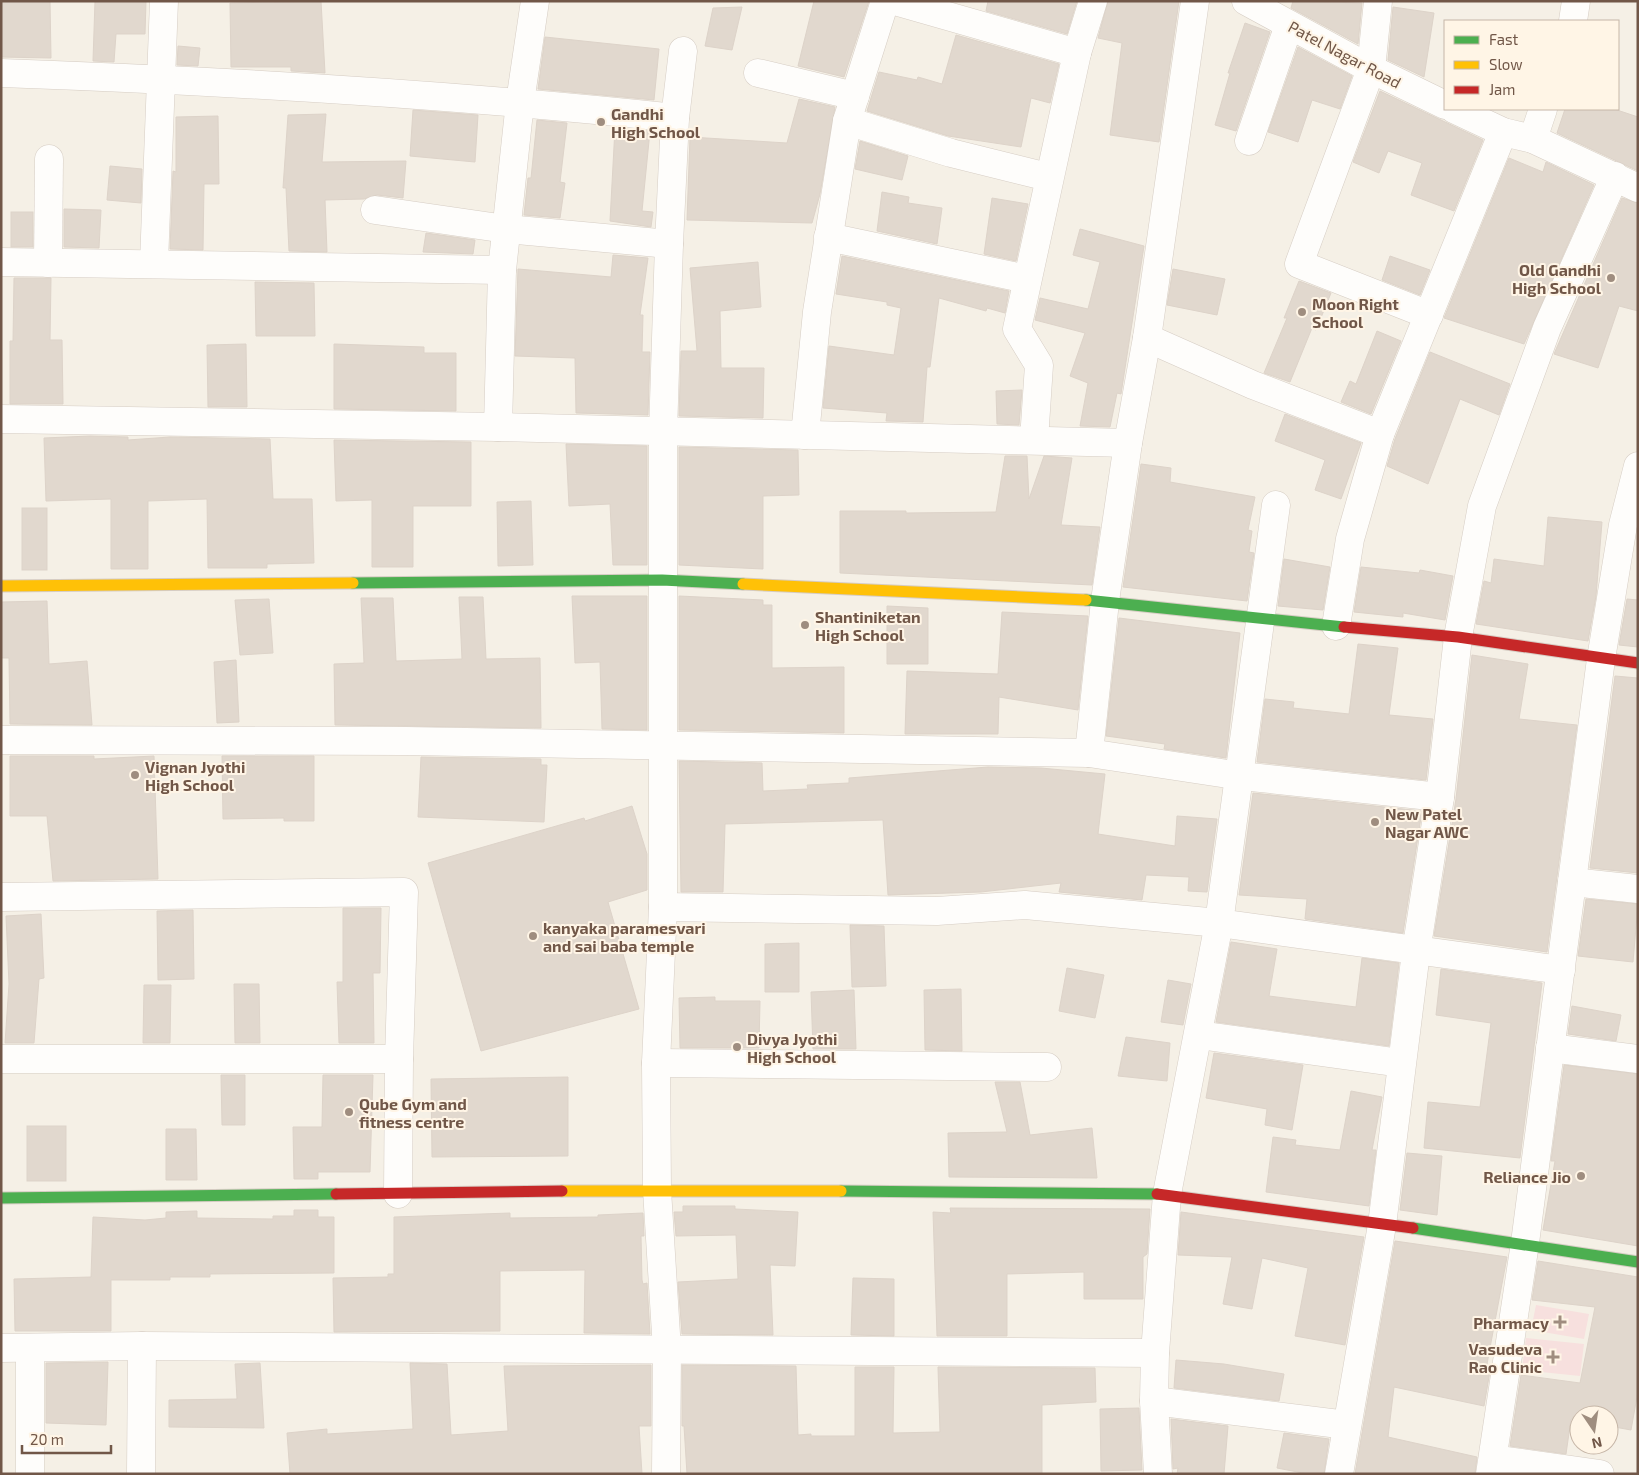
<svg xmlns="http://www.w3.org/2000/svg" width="1639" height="1475" font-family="'Exo 2',sans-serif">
	<rect width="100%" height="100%" fill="#f5f0e6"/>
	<g fill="#f7e0de">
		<path d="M 1536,1305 L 1589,1314 L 1584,1339 L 1531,1330 Z"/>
		<path d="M 1526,1338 L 1584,1344 L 1580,1376 L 1522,1370 Z"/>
	</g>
	<g fill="#e1d8ce" stroke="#ddd3c9">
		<path d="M 1,1 L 50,1 L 51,58 L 1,57 Z"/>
		<path d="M 95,1 L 146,1 L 145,34 L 116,34 L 114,62 L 93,61 Z"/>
		<path d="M 321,1 L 325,73 L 291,71 L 291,67 L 231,67 L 230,3 Z"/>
		<path d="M 814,1 L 869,1 L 844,77 L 798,66 Z"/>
		<path d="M 988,1 L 1077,1 L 1067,34 L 986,11 Z"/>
		<path d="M 1108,1 L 1179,1 L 1159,142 L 1110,135 L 1122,43 L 1098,38 Z"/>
		<path d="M 1293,1 L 1362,3 L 1358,44 L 1291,8 Z"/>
		<path d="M 742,7 L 732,50 L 705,46 L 713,8 Z"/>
		<path d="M 1393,7 L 1434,13 L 1424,77 L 1388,60 Z"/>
		<path d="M 1245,23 L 1270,32 L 1236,131 L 1215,125 L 1230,73 L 1228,73 Z"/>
		<path d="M 956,35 L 1059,64 L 1050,103 L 1031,98 L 1021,147 L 948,136 L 867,111 L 879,72 L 917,80 L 918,77 L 942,84 Z"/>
		<path d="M 545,37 L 659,49 L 654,100 L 538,89 Z"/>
		<path d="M 178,46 L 200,48 L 198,66 L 177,65 Z"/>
		<path d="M 1298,47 L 1352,76 L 1340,109 L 1312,100 L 1298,142 L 1268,132 Z"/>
		<path d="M 1380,91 L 1483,140 L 1454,211 L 1411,195 L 1422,163 L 1388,151 L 1379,173 L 1353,162 Z"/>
		<path d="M 799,99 L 835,107 L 820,194 L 812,223 L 687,220 L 690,137 L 787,143 Z"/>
		<path d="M 1565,109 L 1614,109 L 1638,117 L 1638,171 L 1557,133 Z"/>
		<path d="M 413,110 L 478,115 L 475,162 L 410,156 Z"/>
		<path d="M 326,114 L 322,162 L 406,161 L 403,198 L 377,195 L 364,199 L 325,200 L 327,252 L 289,251 L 286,188 L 283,188 L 288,115 Z"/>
		<path d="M 218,116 L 219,184 L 204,184 L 203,250 L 170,249 L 173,171 L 176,172 L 176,117 Z"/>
		<path d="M 537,120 L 567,123 L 560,182 L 565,183 L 560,218 L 524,215 L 528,178 L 531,178 Z"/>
		<path d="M 615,128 L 650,131 L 642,211 L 653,212 L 651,227 L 610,221 Z"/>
		<path d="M 860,141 L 908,156 L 902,180 L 855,169 Z"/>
		<path d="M 1509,158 L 1543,172 L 1546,162 L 1594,185 L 1524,344 L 1444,318 Z"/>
		<path d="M 110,166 L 142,169 L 141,203 L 107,200 Z"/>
		<path d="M 882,192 L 909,197 L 908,203 L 942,208 L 937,244 L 877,231 Z"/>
		<path d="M 992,198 L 1028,204 L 1016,261 L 984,254 Z"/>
		<path d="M 1622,198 L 1638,203 L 1638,311 L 1619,306 L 1598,368 L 1554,354 Z"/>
		<path d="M 64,209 L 101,210 L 99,248 L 64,247 Z"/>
		<rect x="11" y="212" width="22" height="35"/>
		<path d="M 1080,229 L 1144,246 L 1121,394 L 1117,393 L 1110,427 L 1080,426 L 1088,383 L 1070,376 L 1085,333 L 1035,320 L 1040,298 L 1088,309 L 1100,262 L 1073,255 Z"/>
		<path d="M 426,233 L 475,240 L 473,254 L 423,252 Z"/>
		<path d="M 613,255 L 648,258 L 640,315 L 643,315 L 642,352 L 650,352 L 648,415 L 576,413 L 575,358 L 515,356 L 518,269 L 611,277 Z"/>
		<path d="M 842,256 L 1009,291 L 1005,313 L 987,308 L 986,311 L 939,298 L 930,367 L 927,367 L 923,422 L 886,421 L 887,413 L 823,408 L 829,346 L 894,355 L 901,308 L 887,305 L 887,302 L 836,294 Z"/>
		<path d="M 1390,256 L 1430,270 L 1420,295 L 1382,280 Z"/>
		<path d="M 758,262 L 761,307 L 720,311 L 721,368 L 764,368 L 763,418 L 679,416 L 681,351 L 697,351 L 690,268 Z"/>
		<path d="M 1173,269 L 1225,279 L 1217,315 L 1167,305 Z"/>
		<path d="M 14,278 L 51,278 L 50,340 L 62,340 L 63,404 L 10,404 L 10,341 L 13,341 Z"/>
		<path d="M 1299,281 L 1331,293 L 1316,330 L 1312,328 L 1290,382 L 1264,373 L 1287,318 L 1284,318 Z"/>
		<path d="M 255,282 L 314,283 L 315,336 L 256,336 Z"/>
		<path d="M 1377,331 L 1401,341 L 1371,414 L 1341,402 L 1350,381 L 1356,384 Z"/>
		<path d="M 246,344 L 247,407 L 208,407 L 207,345 Z"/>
		<path d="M 334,344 L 424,347 L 424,353 L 456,353 L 456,411 L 334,409 Z"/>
		<path d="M 1430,352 L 1510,384 L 1499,415 L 1460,399 L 1428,484 L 1387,466 L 1395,439 Z"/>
		<path d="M 1022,390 L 1019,425 L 997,424 L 996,391 Z"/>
		<path d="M 1285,414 L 1361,443 L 1341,499 L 1315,490 L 1325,460 L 1275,441 Z"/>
		<path d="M 90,436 L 128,437 L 128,440 L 170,437 L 270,439 L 273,499 L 312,499 L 314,563 L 267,564 L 267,568 L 208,568 L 207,499 L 148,501 L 148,569 L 111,569 L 111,499 L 46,501 L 44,438 Z"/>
		<path d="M 334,440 L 471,442 L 471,506 L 413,506 L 413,567 L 372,567 L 372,500 L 336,501 Z"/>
		<path d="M 566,444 L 647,446 L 647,565 L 613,565 L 610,504 L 569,506 Z"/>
		<path d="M 679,447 L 798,450 L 799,495 L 763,496 L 763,569 L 679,565 Z"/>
		<path d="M 1005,456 L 1027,456 L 1029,499 L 1044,456 L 1072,458 L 1061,525 L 1100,527 L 1092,585 L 840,573 L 840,511 L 906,511 L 906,513 L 996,512 Z"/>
		<path d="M 1141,464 L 1171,468 L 1170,482 L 1255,497 L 1248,530 L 1252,531 L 1249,552 L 1254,553 L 1247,601 L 1123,587 Z"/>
		<path d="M 531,501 L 533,565 L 498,566 L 497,502 Z"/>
		<rect x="22" y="508" width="25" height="62"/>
		<path d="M 1548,517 L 1602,522 L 1596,596 L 1588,641 L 1476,624 L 1484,581 L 1491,583 L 1494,559 L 1544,566 Z"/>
		<path d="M 1284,559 L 1330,567 L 1323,610 L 1278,606 Z"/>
		<path d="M 1361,567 L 1419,573 L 1420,570 L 1453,576 L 1445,620 L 1403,613 L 1403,617 L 1354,612 Z"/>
		<path d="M 572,596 L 647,596 L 647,730 L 602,729 L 600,662 L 575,663 Z"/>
		<path d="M 679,596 L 763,600 L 763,605 L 772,605 L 772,668 L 844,667 L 844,733 L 679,730 Z"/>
		<path d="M 459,597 L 483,597 L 486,659 L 540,658 L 541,728 L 335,725 L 334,664 L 364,663 L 361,598 L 393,598 L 396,661 L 462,659 Z"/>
		<path d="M 269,599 L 273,653 L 240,655 L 235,600 Z"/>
		<path d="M 1627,599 L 1638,600 L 1638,647 L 1619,645 Z"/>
		<path d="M 47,601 L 49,664 L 87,661 L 92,725 L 10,724 L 9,658 L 1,658 L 1,602 Z"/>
		<path d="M 887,606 L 928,608 L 928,664 L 887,664 Z"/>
		<path d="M 1002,612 L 1088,616 L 1078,710 L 999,697 L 998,734 L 905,734 L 907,671 L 998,674 Z"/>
		<path d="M 1119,618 L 1240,633 L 1226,758 L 1164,749 L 1165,744 L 1106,736 Z"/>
		<path d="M 1358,644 L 1398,648 L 1389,715 L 1433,719 L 1426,780 L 1257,762 L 1265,699 L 1294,702 L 1293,708 L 1349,714 Z"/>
		<path d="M 1472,655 L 1528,664 L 1519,719 L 1577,725 L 1547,952 L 1434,936 L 1456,799 Z"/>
		<path d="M 236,660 L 239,722 L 217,723 L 214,662 Z"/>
		<path d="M 1615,676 L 1638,678 L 1638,873 L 1590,868 Z"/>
		<path d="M 10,756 L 94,756 L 94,759 L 154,756 L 158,879 L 53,881 L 47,816 L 10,816 Z"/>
		<path d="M 222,756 L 314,756 L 314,821 L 284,821 L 284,818 L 223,819 Z"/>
		<path d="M 421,757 L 541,759 L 541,765 L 547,765 L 544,822 L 418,817 Z"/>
		<path d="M 679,761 L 762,763 L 763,791 L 808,789 L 807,785 L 849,783 L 849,778 L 988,767 L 1041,768 L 1105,774 L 1098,834 L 1175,846 L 1177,816 L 1217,819 L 1207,892 L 1188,891 L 1189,877 L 1146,875 L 1142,900 L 1059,892 L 1061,883 L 981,892 L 888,895 L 883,820 L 725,824 L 723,892 L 681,892 Z"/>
		<path d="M 1253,793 L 1422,811 L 1403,933 L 1305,919 L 1307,899 L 1239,895 Z"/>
		<path d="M 632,806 L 647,854 L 647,890 L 608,902 L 639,1009 L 481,1051 L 428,863 L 584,818 L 585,821 Z"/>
		<path d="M 1586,899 L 1638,904 L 1633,962 L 1578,956 Z"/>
		<path d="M 343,908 L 381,908 L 380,973 L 373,973 L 374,1043 L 339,1043 L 337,982 L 343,982 Z"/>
		<path d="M 193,910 L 194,979 L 158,980 L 157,911 Z"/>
		<path d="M 41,914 L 44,978 L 39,979 L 34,1043 L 5,1043 L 9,984 L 6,916 Z"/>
		<path d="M 850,925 L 884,926 L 886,986 L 852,987 Z"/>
		<path d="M 1231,942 L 1277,949 L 1269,996 L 1356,1007 L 1362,958 L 1399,963 L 1389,1046 L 1216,1022 Z"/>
		<path d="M 799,943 L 799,992 L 765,992 L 765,944 Z"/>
		<path d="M 1067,968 L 1104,975 L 1095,1018 L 1059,1011 Z"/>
		<path d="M 1441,969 L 1542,983 L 1520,1158 L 1424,1148 L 1428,1102 L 1480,1107 L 1491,1023 L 1436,1015 Z"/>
		<path d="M 1168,980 L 1191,984 L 1183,1025 L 1161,1022 Z"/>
		<path d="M 234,984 L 259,984 L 260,1043 L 235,1043 Z"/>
		<path d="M 144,985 L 171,985 L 170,1043 L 143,1043 Z"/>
		<path d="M 961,989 L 962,1051 L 925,1050 L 924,990 Z"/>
		<path d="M 854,990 L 856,1049 L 813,1049 L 811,992 Z"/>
		<path d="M 715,997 L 715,1001 L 760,1001 L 759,1048 L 680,1048 L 679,998 Z"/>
		<path d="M 1572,1006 L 1621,1015 L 1616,1041 L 1568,1034 Z"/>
		<path d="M 1126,1037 L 1170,1043 L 1167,1081 L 1118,1076 Z"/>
		<path d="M 1214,1053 L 1303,1065 L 1292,1130 L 1265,1125 L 1267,1109 L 1206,1098 Z"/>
		<path d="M 1564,1065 L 1638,1074 L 1638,1246 L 1543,1230 L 1555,1161 L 1551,1161 Z"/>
		<path d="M 221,1075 L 245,1075 L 245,1125 L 222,1125 Z"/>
		<path d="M 323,1075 L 373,1075 L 370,1172 L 318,1172 L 318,1179 L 294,1179 L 293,1127 L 322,1127 Z"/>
		<path d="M 568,1077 L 568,1156 L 432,1157 L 431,1079 Z"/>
		<path d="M 995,1082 L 1020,1082 L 1030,1135 L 1092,1128 L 1097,1178 L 949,1177 L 948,1133 L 1007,1132 Z"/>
		<path d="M 1351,1091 L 1382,1097 L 1372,1150 L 1376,1150 L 1369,1206 L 1266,1192 L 1273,1137 L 1296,1140 L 1295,1145 L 1340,1150 Z"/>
		<rect x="27" y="1126" width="39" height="55"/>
		<path d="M 166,1129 L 196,1129 L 197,1180 L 166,1180 Z"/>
		<path d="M 1407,1153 L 1442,1156 L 1437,1215 L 1400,1210 Z"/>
		<path d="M 683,1206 L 735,1206 L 735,1209 L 798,1212 L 795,1266 L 770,1265 L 773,1335 L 682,1334 L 678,1282 L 738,1279 L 736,1235 L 676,1236 L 674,1212 L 683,1212 Z"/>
		<path d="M 950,1208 L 1150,1209 L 1147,1254 L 1143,1257 L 1143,1299 L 1084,1299 L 1084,1272 L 1007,1274 L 1007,1336 L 937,1336 L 933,1212 L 951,1213 Z"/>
		<path d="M 294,1210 L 318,1210 L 318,1217 L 334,1217 L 334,1273 L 210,1274 L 210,1277 L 170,1277 L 170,1280 L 111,1280 L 111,1331 L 15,1331 L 14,1279 L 91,1277 L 93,1217 L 145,1220 L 166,1218 L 166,1212 L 197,1211 L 197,1218 L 273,1219 L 273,1216 L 294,1216 Z"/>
		<path d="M 1181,1212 L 1364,1237 L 1345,1345 L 1295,1336 L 1308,1268 L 1262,1258 L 1252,1309 L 1223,1304 L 1232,1257 L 1178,1255 Z"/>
		<path d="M 510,1213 L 510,1218 L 598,1217 L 598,1215 L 643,1213 L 644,1236 L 641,1236 L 642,1280 L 643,1284 L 647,1283 L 650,1334 L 584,1333 L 585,1270 L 500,1271 L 500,1331 L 334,1332 L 333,1278 L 388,1277 L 388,1274 L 394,1274 L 394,1217 Z"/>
		<path d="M 1395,1241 L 1507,1257 L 1487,1364 L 1490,1365 L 1490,1371 L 1484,1406 L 1394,1387 L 1388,1437 L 1477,1457 L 1475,1474 L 1355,1474 Z"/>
		<path d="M 1538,1261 L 1638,1277 L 1638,1391 L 1631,1430 L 1609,1426 L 1609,1415 L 1579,1415 L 1579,1421 L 1571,1419 L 1566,1454 L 1510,1446 L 1521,1375 L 1580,1383 L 1595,1307 L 1532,1300 Z"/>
		<path d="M 853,1278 L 894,1279 L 894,1336 L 851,1335 Z"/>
		<path d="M 1176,1360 L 1224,1364 L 1284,1374 L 1279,1401 L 1174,1388 Z"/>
		<path d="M 108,1362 L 106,1425 L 46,1423 L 46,1363 Z"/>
		<path d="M 260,1363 L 264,1428 L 169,1427 L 169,1400 L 237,1399 L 235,1364 Z"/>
		<path d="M 410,1363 L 447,1364 L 451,1435 L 508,1431 L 504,1366 L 651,1365 L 651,1426 L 639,1426 L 642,1474 L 290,1474 L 287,1433 L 327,1429 L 327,1434 L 413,1429 Z"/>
		<path d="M 682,1365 L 796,1366 L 798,1435 L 811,1434 L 811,1436 L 855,1436 L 855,1367 L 894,1367 L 893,1433 L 940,1432 L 938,1367 L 1095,1368 L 1096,1402 L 1042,1405 L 1042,1474 L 687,1474 L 684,1426 L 682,1426 Z"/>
		<path d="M 1139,1408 L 1142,1470 L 1101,1471 L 1100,1409 Z"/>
		<path d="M 1171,1419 L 1228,1426 L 1224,1474 L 1177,1474 L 1178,1468 L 1173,1469 Z"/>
		<path d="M 1284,1433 L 1329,1439 L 1324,1474 L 1308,1474 L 1277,1468 Z"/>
	</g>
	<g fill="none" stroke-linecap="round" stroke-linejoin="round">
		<defs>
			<g id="street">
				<path d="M 895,1 L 1077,53"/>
				<path d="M 1246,1 L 1371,69 L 1445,105"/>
				<path d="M 1378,1 L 1371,69 L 1299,264 L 1429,315"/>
				<path d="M 1573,21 L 1576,1"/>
				<path d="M 1,73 C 226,81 451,94 675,118"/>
				<path d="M 758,73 L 855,96"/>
				<path d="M 1454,109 L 1503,132 L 1533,139 L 1638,188"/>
				<path d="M 847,121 L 951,153 L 1048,177"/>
				<path d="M 1533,139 L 1543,109"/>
				<path d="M 1249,141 L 1289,25"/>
				<path d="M 375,210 L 506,229 L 669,244"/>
				<path d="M 828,237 L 1027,279"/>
				<path d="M 1,262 L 502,270"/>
				<path d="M 48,263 L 49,159"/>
				<path d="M 154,263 L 164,1"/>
				<path d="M 1147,338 L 1253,385 L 1380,434"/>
				<path d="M 1,419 L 498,427 L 1128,443"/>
				<path d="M 498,427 L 502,270 L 520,102 L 535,1"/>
				<path d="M 805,435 L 817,312 L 847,121 L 885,1"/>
				<path d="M 1034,440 L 1039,365 L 1017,329 L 1077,53 L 1093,1"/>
				<path d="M 1336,626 L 1350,539 L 1380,434 L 1503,132"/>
				<path d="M 1,740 L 406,741 L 1089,753 L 1241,776 L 1440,797"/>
				<path d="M 1089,753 L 1105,601 L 1128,443 L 1147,338 L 1195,1"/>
				<path d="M 1572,882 L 1638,889"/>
				<path d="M 1,897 L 404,892 L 399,1059 L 1,1059"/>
				<path d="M 663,907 L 937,911 L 1025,905 L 1219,923 L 1561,970"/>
				<path d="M 1199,1035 L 1401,1063"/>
				<path d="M 1550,1048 L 1638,1059"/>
				<path d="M 656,1063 L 1047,1067"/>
				<path d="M 398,1194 L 399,1059"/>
				<path d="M 1,1348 L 142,1346 L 1155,1353"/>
				<path d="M 30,1348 L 30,1474"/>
				<path d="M 1154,1401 L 1347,1425"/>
				<path d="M 1493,1459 L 1600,1474"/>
				<path d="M 141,1474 L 142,1346"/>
				<path d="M 666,1474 L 667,1350 L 657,1190 L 656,1063 L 663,907 L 663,433 L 669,244 L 675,118 L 683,51"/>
				<path d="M 1158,1474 L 1154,1401 L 1155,1353 L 1167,1194 L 1219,923 L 1276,505"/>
				<path d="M 1339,1474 L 1382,1225 L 1416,952 L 1440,797 L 1458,637 L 1482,506 L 1547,328 L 1615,176"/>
				<path d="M 1490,1474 L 1525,1243 L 1601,659 L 1623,525 L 1638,466"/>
			</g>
			<g id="fast">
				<path d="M 353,583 L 662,580 L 743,584"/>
				<path d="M 1086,600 L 1344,627"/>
				<path d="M 841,1191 L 1157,1194"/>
				<path d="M 1,1198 L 336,1194"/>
				<path d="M 1413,1228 L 1638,1262"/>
			</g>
			<g id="slow">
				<path d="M 743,584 L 1086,600"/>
				<path d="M 1,586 L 353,583"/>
				<path d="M 562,1191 L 841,1191"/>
			</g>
			<g id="jam">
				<path d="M 1344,627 L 1458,637 L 1638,663"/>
				<path d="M 336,1194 L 562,1191"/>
				<path d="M 1157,1194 L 1413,1228"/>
			</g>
		</defs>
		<use href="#street" stroke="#d6cdc4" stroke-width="29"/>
		<use href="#fast" stroke="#d6ccc3" stroke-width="13"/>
		<use href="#slow" stroke="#d6ccc3" stroke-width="13"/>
		<use href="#jam" stroke="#d6ccc3" stroke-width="13"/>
		<use href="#street" stroke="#fefdfb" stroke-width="28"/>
		<use href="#fast" stroke="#4caf50" stroke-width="11"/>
		<use href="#slow" stroke="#ffc107" stroke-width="11"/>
		<use href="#jam" stroke="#c62828" stroke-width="11"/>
	</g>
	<g fill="#9f8d7f" stroke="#fff5e6" stroke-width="2">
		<circle cx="601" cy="122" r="5"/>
		<circle cx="1611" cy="278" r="5"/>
		<circle cx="1302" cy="312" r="5"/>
		<circle cx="805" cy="625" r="5"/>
		<circle cx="135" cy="775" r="5"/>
		<circle cx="1375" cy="822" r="5"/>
		<circle cx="533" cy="936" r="5"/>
		<circle cx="737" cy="1047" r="5"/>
		<circle cx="349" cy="1112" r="5"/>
		<circle cx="1581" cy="1176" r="5"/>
		<path d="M1557.5 1314.5h5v5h5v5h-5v5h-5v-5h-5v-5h5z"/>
		<path d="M1550.5 1349.5h5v5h5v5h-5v5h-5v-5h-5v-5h5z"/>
	</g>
	<g text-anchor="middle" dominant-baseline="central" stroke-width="4" stroke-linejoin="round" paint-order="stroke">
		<g font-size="16" fill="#715748" stroke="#fff5e6">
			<text transform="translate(1345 54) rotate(28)">Patel Nagar Road</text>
		</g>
		<g font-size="16" font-weight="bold" fill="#715748" stroke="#fff5e6" text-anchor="start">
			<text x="611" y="113">Gandhi<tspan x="611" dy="18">High School</tspan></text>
			<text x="1601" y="269" text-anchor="end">Old Gandhi<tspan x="1601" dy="18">High School</tspan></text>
			<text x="1312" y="303">Moon Right<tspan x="1312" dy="18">School</tspan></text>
			<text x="815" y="616">Shantiniketan<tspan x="815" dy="18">High School</tspan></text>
			<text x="145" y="766">Vignan Jyothi<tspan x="145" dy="18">High School</tspan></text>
			<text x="1385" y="813">New Patel<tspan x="1385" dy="18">Nagar AWC</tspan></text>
			<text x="543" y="927">kanyaka paramesvari<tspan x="543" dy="18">and sai baba temple</tspan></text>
			<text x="747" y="1038">Divya Jyothi<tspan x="747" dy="18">High School</tspan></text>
			<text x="359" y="1103">Qube Gym and<tspan x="359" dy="18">fitness centre</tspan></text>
			<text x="1571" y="1176" text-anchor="end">Reliance Jio</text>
			<text x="1549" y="1322" text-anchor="end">Pharmacy</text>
			<text x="1542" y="1348" text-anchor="end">Vasudeva<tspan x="1542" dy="18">Rao Clinic</tspan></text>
		</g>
	</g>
	<rect width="1639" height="1475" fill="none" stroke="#715748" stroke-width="5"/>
	<rect x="1444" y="20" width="175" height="90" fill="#fff5e6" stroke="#c6b6a7"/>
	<rect x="1454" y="36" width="25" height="8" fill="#4caf50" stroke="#c6b6a7"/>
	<text x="1489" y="45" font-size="15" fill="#715748">Fast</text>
	<rect x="1454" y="61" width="25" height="8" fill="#ffc107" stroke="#c6b6a7"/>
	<text x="1489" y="70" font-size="15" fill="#715748">Slow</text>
	<rect x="1454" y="86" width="25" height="8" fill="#c62828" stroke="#c6b6a7"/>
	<text x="1489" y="95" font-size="15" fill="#715748">Jam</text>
	<g transform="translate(1594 1430) rotate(167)"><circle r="24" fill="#fff5e6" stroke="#c6b6a7"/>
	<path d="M0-4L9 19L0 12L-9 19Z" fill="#9f8d7f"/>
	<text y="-8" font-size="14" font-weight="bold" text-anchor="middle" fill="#715748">N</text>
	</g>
	<path d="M22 1445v8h89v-8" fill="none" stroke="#715748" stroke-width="2.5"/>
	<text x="30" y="1445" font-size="15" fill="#715748" stroke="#fff5e6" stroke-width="4" paint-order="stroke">20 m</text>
</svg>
